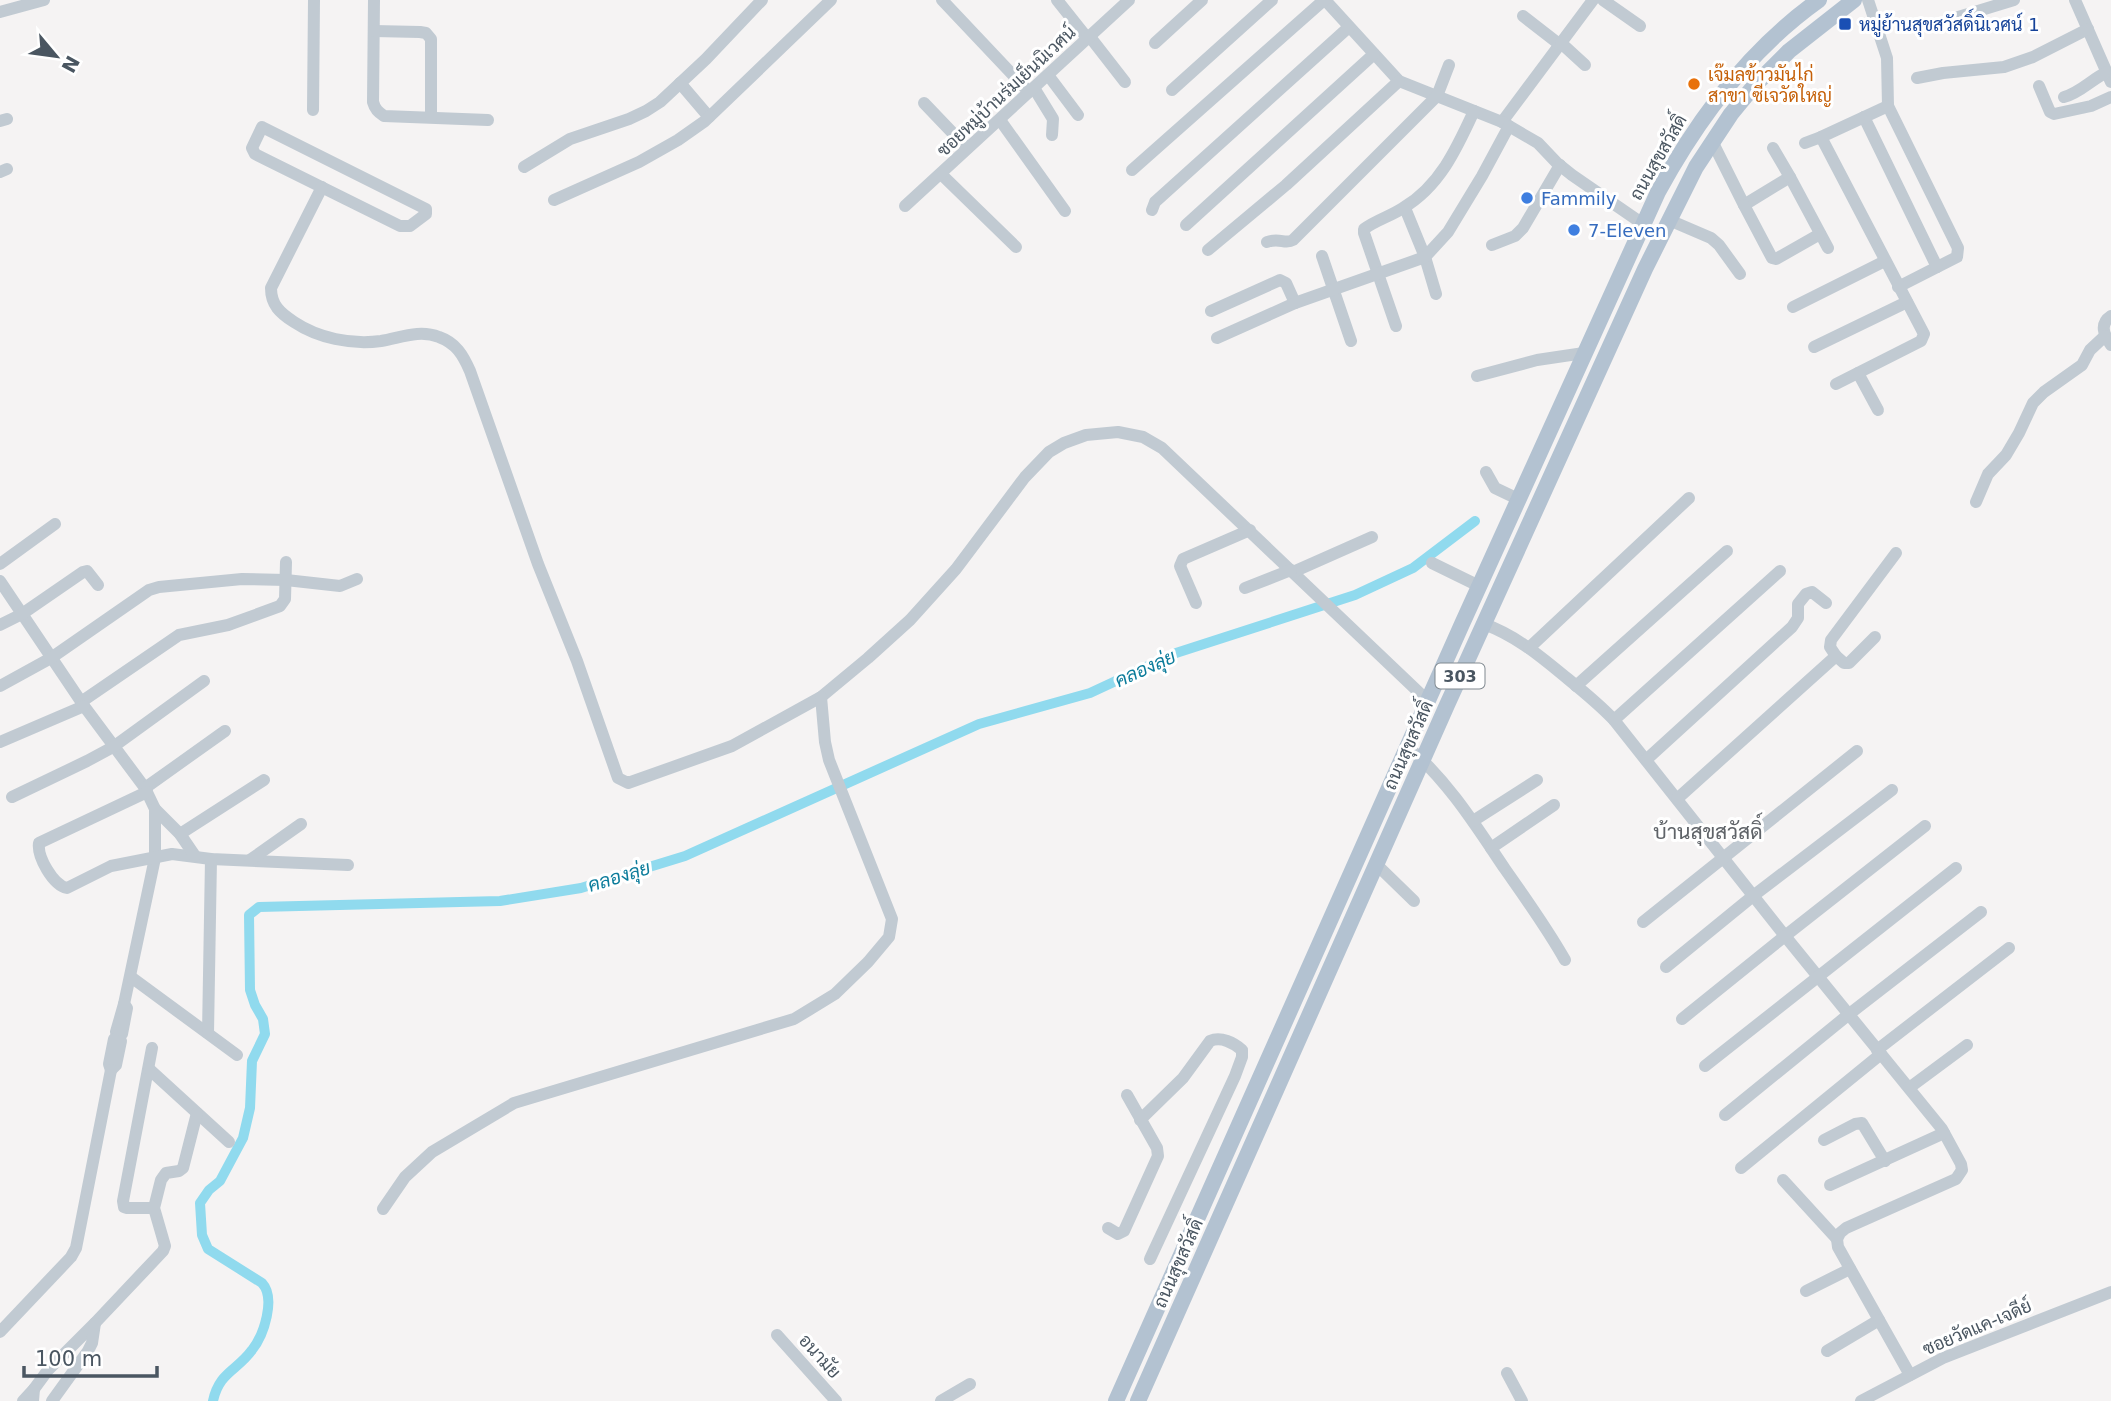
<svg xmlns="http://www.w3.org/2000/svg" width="2111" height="1401" font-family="'DejaVu Sans',Sarabun,sans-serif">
	<rect width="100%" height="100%" fill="#f5f3f3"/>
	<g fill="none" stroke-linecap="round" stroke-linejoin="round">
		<path stroke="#90daee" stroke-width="10" d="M 213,1401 C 219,1372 237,1371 252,1350 C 264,1335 276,1298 262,1283 L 208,1249 L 202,1235 L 200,1203 L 209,1190 L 220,1181 L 243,1138 L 250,1108 L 252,1061 L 265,1034 L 263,1019 L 255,1005 L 250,990 L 249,915 L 259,907 L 500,901 L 581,888 L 685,856 L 979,724 L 1090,693 L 1176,653 L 1355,595 L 1413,568 L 1475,521"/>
		<g stroke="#c1cad2" stroke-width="12">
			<path d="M 374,0 L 373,102 C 375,109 378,112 384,116 L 488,120"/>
			<path d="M 942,0 L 1029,92"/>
			<path d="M 1057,0 L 1088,39"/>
			<path d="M 1325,0 L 1399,81 L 1502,122 L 1593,0"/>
			<path d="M 1603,0 L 1640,26"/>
			<path d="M 1868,0 L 1887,58 L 1888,106 L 1958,248 L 1957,257 L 1898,287"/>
			<path d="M 2075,0 L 2111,82"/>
			<path d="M 0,12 L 44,0"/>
			<path d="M 1523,16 L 1559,44"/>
			<path d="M 1955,18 L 2014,0"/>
			<path d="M 374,31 L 420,32 L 426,33 L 431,39 L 431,117"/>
			<path d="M 1090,37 L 1125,82"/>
			<path d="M 1155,43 L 1202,0"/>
			<path d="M 1561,43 L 1585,65"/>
			<path d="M 1048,75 L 1078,115"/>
			<path d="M 1917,78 L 1943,73 L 2004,67 L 2033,57 L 2088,29"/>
			<path d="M 680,83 L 709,117"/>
			<path d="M 2039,86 L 2050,112 L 2054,114 L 2091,106 L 2111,97"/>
			<path d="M 1034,88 L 1053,119 L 1052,135"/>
			<path d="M 1172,90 L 1272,0"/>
			<path d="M 2064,97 C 2080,93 2092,79 2107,72"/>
			<path d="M 924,103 L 967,148"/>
			<path d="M 313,110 L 314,0"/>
			<path d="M 1864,117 L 1937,267"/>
			<path d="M 1000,120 L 1065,211"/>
			<path d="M 0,121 L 7,119"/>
			<path d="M 1502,122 L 1538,143 L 1557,163 L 1572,175 L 1643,224"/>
			<path d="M 262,127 L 426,209 L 426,214 L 410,226 L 400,226 L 255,154 L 252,148 Z"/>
			<path d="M 1712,141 L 1744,205 L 1790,177 L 1828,248"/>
			<path d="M 1805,143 L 1821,137"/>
			<path d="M 1773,148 L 1790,177"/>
			<path d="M 524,167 L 570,139 L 629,119 L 646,111 L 660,102 L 706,59 L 762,0"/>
			<path d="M 1132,170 L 1324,0"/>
			<path d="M 0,172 L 7,169"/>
			<path d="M 941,174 L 1016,247"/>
			<path d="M 322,187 L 271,288 C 271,305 280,313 294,322 C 318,338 351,345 381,341 C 400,338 419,329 439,337 C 456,343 463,355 470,371 L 538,564 L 577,661 L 618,778 L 628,783 L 732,746 L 821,697 L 868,658 L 910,620 L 956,569 L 1025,477 L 1049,452 L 1064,443 L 1086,435 L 1118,432 L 1143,437 L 1162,448 L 1428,701"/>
			<path d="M 554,200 L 639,162 L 678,140 L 705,121 L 831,0"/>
			<path d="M 1744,205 L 1772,258 L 1776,259 L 1820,234"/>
			<path d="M 905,206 L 1129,0"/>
			<path d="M 1405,208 L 1425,257 L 1436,294"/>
			<path d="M 1152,210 L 1155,202 L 1349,27"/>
			<path d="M 1669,220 L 1711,238 L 1719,245 L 1740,274"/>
			<path d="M 1186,225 L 1374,54"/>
			<path d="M 1267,242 C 1280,237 1285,245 1293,240 L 1437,96 L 1449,65"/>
			<path d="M 1492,245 L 1515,236 L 1523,228 L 1560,165"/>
			<path d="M 1208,250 L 1286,185 L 1399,81"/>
			<path d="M 1322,256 L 1351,341"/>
			<path d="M 1793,307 L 1885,261"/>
			<path d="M 1211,311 L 1280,280 L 1286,283 L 1295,303"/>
			<path d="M 2111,316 C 2099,324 2104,335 2111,345"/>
			<path d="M 1396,326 L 1364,233 L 1364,229 C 1376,220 1391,216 1403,208 C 1440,186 1457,148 1474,111"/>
			<path d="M 1217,338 L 1295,303 L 1425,257 L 1448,232 L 1482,176 L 1509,126"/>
			<path d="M 1814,347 L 1907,302"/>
			<path d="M 1858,373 L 1878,410"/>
			<path d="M 1477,376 L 1537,360 L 1584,353"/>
			<path d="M 1836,384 L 1921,341 L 1924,334 L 1821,137 L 1888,106"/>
			<path d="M 1486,472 L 1495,488 L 1518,499"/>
			<path d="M 1976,502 L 1988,474 L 2006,455 L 2019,433 L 2033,403 L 2044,392 L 2082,365 L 2090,350 L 2105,336"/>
			<path d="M 1432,563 L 1479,586"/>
			<path d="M 0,564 L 55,524"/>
			<path d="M 1293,572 L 1372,537"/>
			<path d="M 0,581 L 84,706 L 145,788 L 155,809 L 155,858 L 124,1004"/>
			<path d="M 1245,588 L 1291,570"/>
			<path d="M 1196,603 L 1180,566 L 1183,559 L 1250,530"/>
			<path d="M 1484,624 C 1517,636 1541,657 1568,679 C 1584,692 1600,705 1614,720 L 1785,936 L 1942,1129 L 1961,1164 L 1962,1170 L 1956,1179 L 1846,1228 L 1840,1233 L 1837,1239 L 1838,1247 L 1910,1375"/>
			<path d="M 0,625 L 22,614 L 83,572 L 87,571 L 98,585"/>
			<path d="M 1529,648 L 1689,498"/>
			<path d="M 1836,656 L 1844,663 L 1849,663 L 1875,637"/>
			<path d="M 0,686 L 51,658 L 149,590 L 159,587 L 242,579 L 286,580 L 340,586 L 357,579"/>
			<path d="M 1576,686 L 1727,551"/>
			<path d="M 81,702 L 179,635 L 228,625 L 280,606 L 285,599 L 286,562"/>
			<path d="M 1614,720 L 1780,571"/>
			<path d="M 0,742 L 84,706"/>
			<path d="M 1408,747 C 1448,781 1476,826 1505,869 C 1526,899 1547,928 1565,960"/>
			<path d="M 1646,760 L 1792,627 L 1798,618 L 1798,604 L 1806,594 L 1812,592 L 1826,603"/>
			<path d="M 145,788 L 225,731"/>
			<path d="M 147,792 L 39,843 C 37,857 53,885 67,888 L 111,866 L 172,854 L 211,859 L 348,865"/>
			<path d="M 12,797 L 87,761 L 113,747 L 204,681"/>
			<path d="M 1677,799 L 1836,656 L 1830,647 L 1831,640 L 1896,553"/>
			<path d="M 155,809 L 180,834 L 195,856"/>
			<path d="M 1473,821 L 1537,780"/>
			<path d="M 180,834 L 264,780"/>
			<path d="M 1491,848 L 1554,805"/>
			<path d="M 250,860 L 301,824"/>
			<path d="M 1377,865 L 1414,901"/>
			<path d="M 1643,922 L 1857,751"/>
			<path d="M 1666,967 L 1753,896 L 1892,790"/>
			<path d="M 131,977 L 237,1055"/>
			<path d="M 1682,1019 L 1785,936 L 1925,826"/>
			<path d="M 116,1032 L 124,1004 L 127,1008 L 122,1034"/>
			<path d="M 208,1033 L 211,859"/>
			<path d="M 114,1039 L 109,1064 L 111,1070 L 116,1065 L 121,1041"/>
			<path d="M 152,1048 L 123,1201 L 124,1207 L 127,1208 L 154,1208"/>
			<path d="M 1877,1050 L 2009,948"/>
			<path d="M 1705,1066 L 1956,868"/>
			<path d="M 149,1069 L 229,1142"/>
			<path d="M 1909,1088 L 1967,1045"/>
			<path d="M 1725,1115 L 1848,1015 L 1981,912"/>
			<path d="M 1140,1120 L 1183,1078 L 1210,1041 C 1221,1036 1234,1043 1242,1050 L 1242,1057 L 1235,1076 L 1150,1259"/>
			<path d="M 1824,1140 L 1855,1124 L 1862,1123 L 1885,1161"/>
			<path d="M 1741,1168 L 1881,1054"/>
			<path d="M 1783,1180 L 1837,1239"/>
			<path d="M 1830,1185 L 1944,1133"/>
			<path d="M 383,1209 L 405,1177 L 432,1152 L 514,1103 L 794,1019 L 835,994 L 868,962 L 889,937 L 892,919 L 829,760 L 825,742 L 821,697"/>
			<path d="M 1108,1228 L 1118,1234 L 1124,1231 L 1158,1156 L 1157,1148 L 1127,1095"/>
			<path d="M 1806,1291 L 1850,1269"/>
			<path d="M 0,1332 L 71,1257 L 76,1248 L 111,1070"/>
			<path d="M 777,1335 L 836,1401"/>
			<path d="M 1827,1351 L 1879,1320"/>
			<path d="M 1507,1373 L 1522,1401"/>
			<path d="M 34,1389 L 48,1370 L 95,1323 L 163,1251 L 165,1246 L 154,1208 L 161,1180 L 166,1173 L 179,1171 L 183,1168 L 197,1113"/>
			<path d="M 23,1401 L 34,1389 L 33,1401"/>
			<path d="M 52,1401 L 88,1351 L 92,1343 L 95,1323"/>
			<path d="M 941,1401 L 970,1384"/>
			<path d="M 1861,1401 L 1943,1358 L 2111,1292"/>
		</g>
		<g stroke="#b3c2d1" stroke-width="16">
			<path d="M 1116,1401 L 1462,624 L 1658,192 C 1698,118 1750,49 1819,0"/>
			<path d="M 1138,1401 L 1447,705 L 1645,269 L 1696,167 L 1731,114 L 1754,86 L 1789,51 L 1854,0"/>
		</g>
	</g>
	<rect fill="#1a4fb4" stroke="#fff" stroke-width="2.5" x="1838" y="17" width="14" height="14" rx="3.5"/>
	<circle fill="#e8710a" stroke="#fff" stroke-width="2.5" cx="1694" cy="84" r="7"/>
	<g fill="#3f7fe0" stroke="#fff" stroke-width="2.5">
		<circle cx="1527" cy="198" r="7"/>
		<circle cx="1574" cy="230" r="7"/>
	</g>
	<g text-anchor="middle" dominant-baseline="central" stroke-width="6" stroke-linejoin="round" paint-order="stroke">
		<rect fill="#fff" stroke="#808990" stroke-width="2" x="1435.5" y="663.5" width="49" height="25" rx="5"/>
		<g font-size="16" font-weight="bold" fill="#4a5661">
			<text x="1460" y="676">303</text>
		</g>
		<g font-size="18" fill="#164399" stroke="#fff" text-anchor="start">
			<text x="1859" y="24">หมู่ย้านสุขสวัสดิ์นิเวศน์ 1</text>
		</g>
		<g font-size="18" fill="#c56008" stroke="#fff" text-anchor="start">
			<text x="1708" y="74">เจ๊มลข้าวมันไก่<tspan x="1708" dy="21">สาขา ซีเจวัดใหญ่</tspan></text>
		</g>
		<g font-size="18" fill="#4a5661" stroke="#fff">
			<text transform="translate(1006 91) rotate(-43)">ซอยหมู่บ้านร่มเย็นนิเวศน์</text>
			<text transform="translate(1658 157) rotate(-60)">ถนนสุขสวัสดิ์</text>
			<text transform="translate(1408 745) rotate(-66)">ถนนสุขสวัสดิ์</text>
			<text transform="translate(1178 1263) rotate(-66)">ถนนสุขสวัสดิ์</text>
			<text transform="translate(1977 1327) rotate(-23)">ซอยวัดแค-เจดีย์</text>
			<text transform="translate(820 1356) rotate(48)">อนามัย</text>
		</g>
		<g font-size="18" fill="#366cbe" stroke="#fff" text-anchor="start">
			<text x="1541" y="198">Fammily</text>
			<text x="1588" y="230">7-Eleven</text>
		</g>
		<g font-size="19" font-style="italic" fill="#0c7c9b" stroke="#fff">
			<text transform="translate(1145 668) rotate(-24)">คลองลุ่ย</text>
			<text transform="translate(619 876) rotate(-17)">คลองลุ่ย</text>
		</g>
		<g font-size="21" fill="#5f6368" stroke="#fff">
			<text x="1708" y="832">บ้านสุขสวัสดิ์</text>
		</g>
	</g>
	<g transform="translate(56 56) rotate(119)" stroke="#ffffff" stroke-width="5" paint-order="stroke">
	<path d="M0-5L12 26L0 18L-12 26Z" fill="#4a5661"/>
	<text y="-10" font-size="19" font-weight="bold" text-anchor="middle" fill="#4a5661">N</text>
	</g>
	<path d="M24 1366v10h133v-10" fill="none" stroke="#4a5661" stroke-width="3.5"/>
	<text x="35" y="1366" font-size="21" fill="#4a5661" stroke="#ffffff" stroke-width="5" paint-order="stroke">100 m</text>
</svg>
